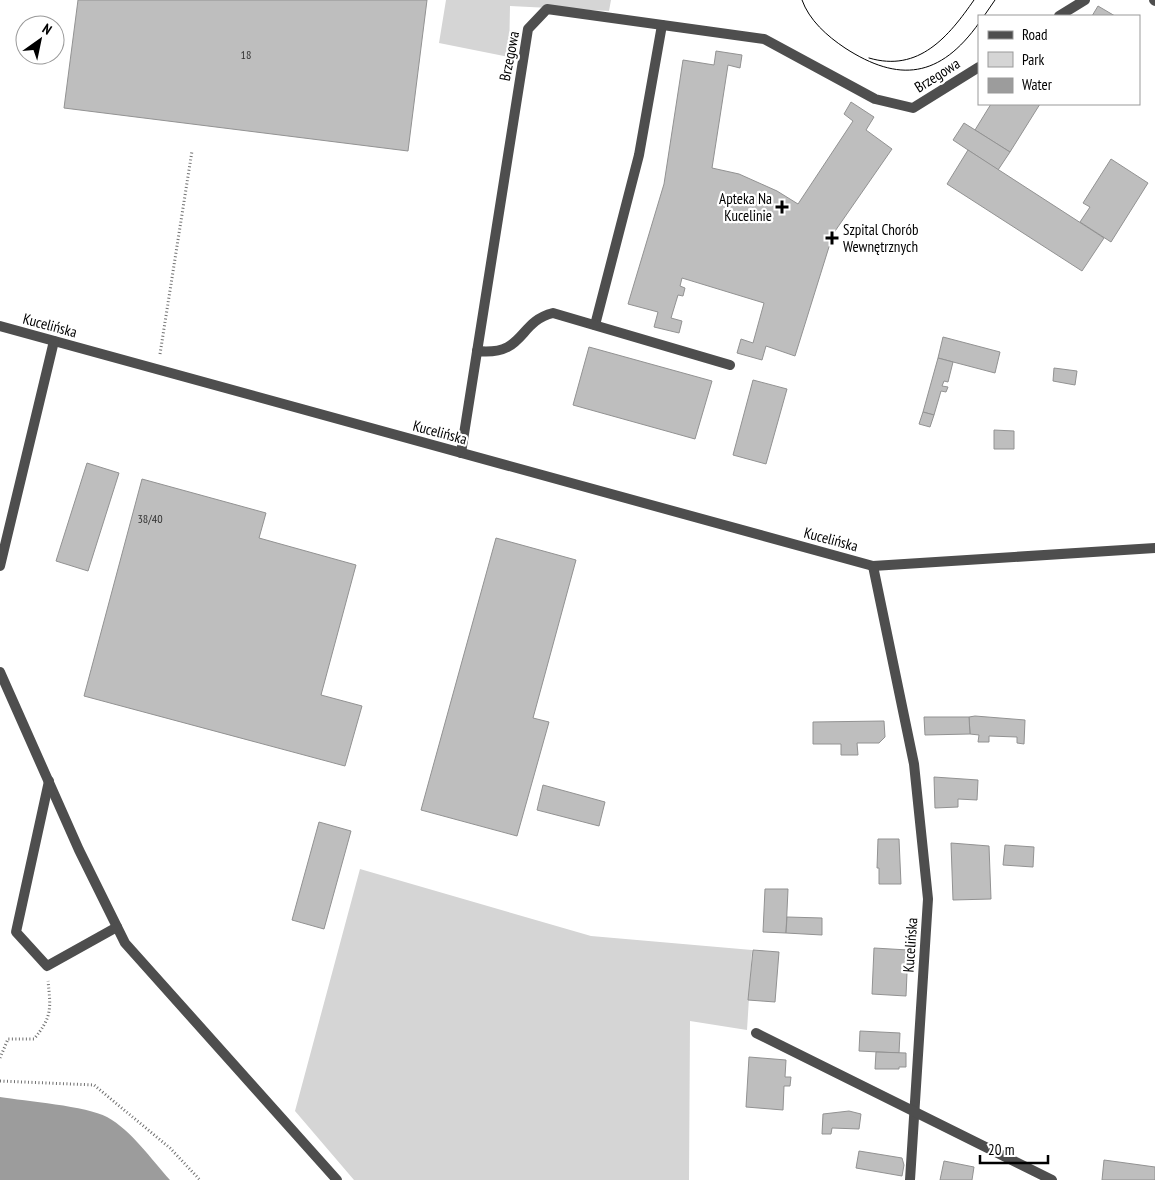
<svg xmlns="http://www.w3.org/2000/svg" width="1155" height="1180" font-family="'PT Sans Narrow',sans-serif">
	<rect width="100%" height="100%" fill="#fff"/>
	<g fill="#d5d5d5">
		<path d="M 446,0 L 611,0 L 609,11 L 510,6 L 509,57 L 439,43 Z"/>
		<path d="M 360,869 L 591,936 L 752,950 L 747,1030 L 690,1021 L 689,1180 L 354,1180 L 295,1111 Z"/>
	</g>
	<path fill="#9c9c9c" d="M 0,1097 C 25,1101 87,1106 107,1117 C 132,1131 151,1159 170,1180 L 0,1180 Z"/>
	<g fill="#bebebe" stroke="#929292">
		<path d="M 78,0 L 427,0 L 408,151 L 64,108 Z"/>
		<path d="M 1098,6 L 1115,16 L 1092,16 Z"/>
		<path d="M 716,51 L 742,55 L 740,68 L 728,65 L 712,168 L 739,174 L 777,191 L 798,204 L 853,121 L 844,114 L 851,102 L 874,117 L 866,130 L 892,149 L 833,234 L 795,356 L 766,346 L 762,360 L 737,353 L 741,339 L 753,343 L 764,303 L 682,278 L 680,286 L 685,288 L 683,296 L 678,295 L 671,318 L 682,321 L 679,333 L 654,327 L 658,312 L 628,304 L 664,184 L 683,60 L 714,65 Z"/>
		<path d="M 991,104 L 1040,104 L 1010,152 L 975,130 Z"/>
		<path d="M 964,123 L 1010,152 L 998,170 L 953,140 Z"/>
		<path d="M 968,150 L 1104,238 L 1082,271 L 947,184 Z"/>
		<path d="M 1111,159 L 1148,183 L 1111,242 L 1080,222 L 1090,207 L 1083,203 Z"/>
		<path d="M 943,337 L 1000,352 L 995,373 L 938,358 Z"/>
		<path d="M 589,347 L 712,381 L 695,439 L 573,405 Z"/>
		<path d="M 938,358 L 953,362 L 948,382 L 944,381 L 942,386 L 948,387 L 946,392 L 941,391 L 934,415 L 923,412 Z"/>
		<path d="M 1054,368 L 1077,371 L 1075,385 L 1053,381 Z"/>
		<path d="M 753,380 L 787,389 L 766,464 L 733,455 Z"/>
		<path d="M 923,412 L 934,415 L 930,427 L 919,424 Z"/>
		<path d="M 994,430 L 1014,431 L 1014,449 L 994,449 Z"/>
		<path d="M 87,463 L 119,473 L 88,571 L 56,561 Z"/>
		<path d="M 142,479 L 266,513 L 259,538 L 356,565 L 321,695 L 362,706 L 345,766 L 84,696 Z"/>
		<path d="M 496,538 L 576,560 L 533,718 L 549,722 L 517,836 L 421,810 Z"/>
		<path d="M 975,716 L 1025,720 L 1024,744 L 1017,743 L 1017,737 L 989,736 L 989,742 L 978,742 L 979,735 L 970,734 L 969,717 Z"/>
		<path d="M 924,717 L 969,717 L 970,734 L 925,735 Z"/>
		<path d="M 884,721 L 885,737 L 879,743 L 857,743 L 858,755 L 841,755 L 841,744 L 813,744 L 813,722 Z"/>
		<path d="M 934,777 L 978,780 L 977,800 L 958,799 L 958,807 L 935,808 Z"/>
		<path d="M 543,785 L 605,802 L 599,826 L 537,810 Z"/>
		<path d="M 319,822 L 351,831 L 324,929 L 292,920 Z"/>
		<path d="M 878,839 L 899,839 L 901,884 L 879,884 L 879,868 L 877,868 Z"/>
		<path d="M 951,843 L 989,846 L 991,899 L 953,900 Z"/>
		<path d="M 1005,845 L 1034,847 L 1033,867 L 1003,865 Z"/>
		<path d="M 765,889 L 788,889 L 786,933 L 763,932 Z"/>
		<path d="M 787,917 L 822,918 L 822,935 L 786,933 Z"/>
		<path d="M 874,948 L 908,950 L 906,996 L 872,994 Z"/>
		<path d="M 753,950 L 779,952 L 775,1002 L 748,1000 Z"/>
		<path d="M 860,1031 L 900,1033 L 899,1053 L 859,1051 Z"/>
		<path d="M 876,1052 L 906,1053 L 906,1067 L 899,1067 L 899,1069 L 875,1069 Z"/>
		<path d="M 749,1057 L 786,1060 L 785,1077 L 791,1077 L 790,1086 L 784,1086 L 783,1110 L 746,1107 Z"/>
		<path d="M 849,1111 L 861,1114 L 859,1129 L 832,1128 L 831,1134 L 822,1134 L 823,1114 Z"/>
		<path d="M 859,1151 L 902,1158 L 904,1165 L 902,1176 L 856,1168 Z"/>
		<path d="M 1104,1160 L 1155,1167 L 1155,1180 L 1102,1180 Z"/>
		<path d="M 944,1161 L 974,1167 L 972,1180 L 940,1180 Z"/>
	</g>
	<g fill="none" stroke-linecap="round" stroke-linejoin="round">
		<g stroke="#707070" stroke-width="3" stroke-dasharray="1 2.5" stroke-linecap="butt">
			<path d="M 160,354 L 192,151"/>
			<path d="M 0,1058 L 8,1039 L 34,1039 C 52,1017 51,1009 48,981"/>
			<path d="M 0,1081 L 94,1085 L 170,1148 L 200,1180"/>
		</g>
		<g stroke="#4e4e4e" stroke-width="10">
			<path d="M 595,325 L 639,155 L 662,25"/>
			<path d="M 477,351 C 526,356 517,322 553,313 L 730,365"/>
		</g>
		<g stroke="#4e4e4e" stroke-width="10">
			<path d="M 1154,0 L 1155,1"/>
			<path d="M 1059,16 L 1085,0"/>
			<path d="M 0,326 L 873,566 L 1155,548"/>
			<path d="M 461,453 L 528,29 L 547,9 L 764,39 L 875,99 L 913,108 L 979,67"/>
			<path d="M 0,566 L 54,341"/>
			<path d="M 873,566 L 914,764 L 928,899 L 910,1180"/>
			<path d="M 0,672 L 79,850 L 125,943 L 337,1180"/>
			<path d="M 49,781 L 16,932 L 47,966 L 117,927"/>
			<path d="M 756,1033 L 1052,1180"/>
		</g>
		<g stroke="#000" stroke-width="1">
			<path d="M 802,0 C 809,20 827,36 845,48 C 899,83 940,78 979,23"/>
			<path d="M 984,16 L 995,0"/>
			<path d="M 869,58 C 919,73 949,36 974,0"/>
		</g>
	</g>
	<g fill="#000" stroke="#fff" stroke-width="2">
		<path d="M779.5 199.5h5v5h5v5h-5v5h-5v-5h-5v-5h5z"/>
		<path d="M829.5 230.5h5v5h5v5h-5v5h-5v-5h-5v-5h5z"/>
	</g>
	<g text-anchor="middle" dominant-baseline="central" stroke-width="4.5" stroke-linejoin="round" paint-order="stroke">
		<g font-size="12" fill="#303030">
			<text x="246" y="54">18</text>
			<text x="150" y="518">38/40</text>
		</g>
		<g font-size="15" fill="#000" stroke="#fff">
			<text transform="translate(509 56) rotate(-79)">Brzegowa</text>
			<text transform="translate(937 75) rotate(-32)">Brzegowa</text>
			<text transform="translate(50 325) rotate(15)">Kucelińska</text>
			<text transform="translate(440 432) rotate(15)">Kucelińska</text>
			<text transform="translate(831 539) rotate(15)">Kucelińska</text>
			<text transform="translate(910 945) rotate(-86)">Kucelińska</text>
		</g>
		<g font-size="15" fill="#000" stroke="#fff" text-anchor="end">
			<text x="772" y="198">Apteka Na<tspan x="772" dy="17">Kucelinie</tspan></text>
			<text x="843" y="229" text-anchor="start">Szpital Chorób<tspan x="843" dy="17">Wewnętrznych</tspan></text>
		</g>
	</g>
	<rect x="978" y="15" width="162" height="90" fill="#ffffff" stroke="#999999"/>
	<rect x="988" y="31" width="25" height="8" fill="#4e4e4e" stroke="#999999"/>
	<text x="1022" y="40" font-size="15" fill="#000000">Road</text>
	<rect x="988" y="52" width="25" height="15" fill="#d5d5d5" stroke="#999999"/>
	<text x="1022" y="65" font-size="15" fill="#000000">Park</text>
	<rect x="988" y="78" width="25" height="15" fill="#9c9c9c" stroke="#999999"/>
	<text x="1022" y="90" font-size="15" fill="#000000">Water</text>
	<g transform="translate(40 40) rotate(33)"><circle r="24" fill="#ffffff" stroke="#999999"/>
	<path d="M0-4L9 19L0 12L-9 19Z" fill="#000000"/>
	<text y="-8" font-size="14" font-weight="bold" text-anchor="middle" fill="#000000">N</text>
	</g>
	<path d="M980 1155v8h68v-8" fill="none" stroke="#000000" stroke-width="2.5"/>
	<text x="988" y="1155" font-size="15" fill="#000000" stroke="#ffffff" stroke-width="4" paint-order="stroke">20 m</text>
</svg>
